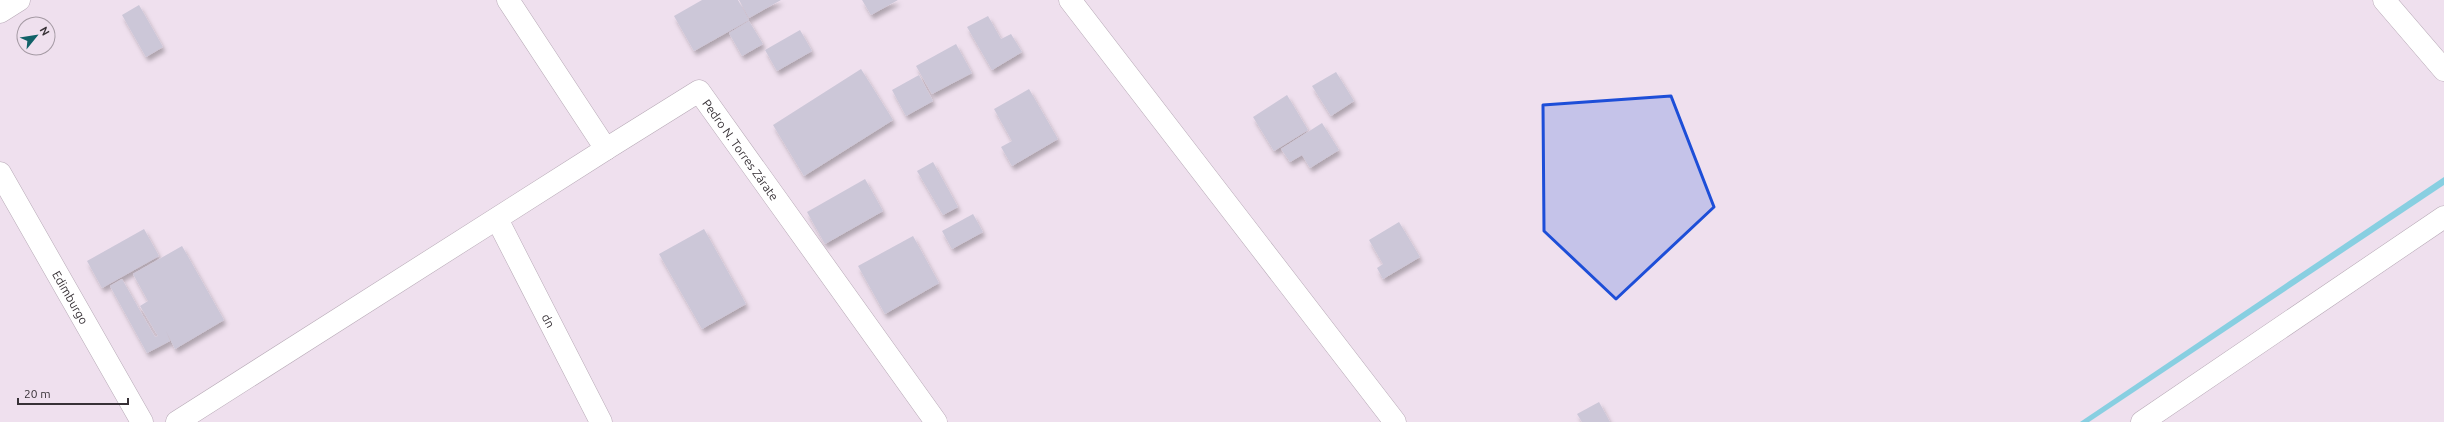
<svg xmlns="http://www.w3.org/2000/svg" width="2444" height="422" font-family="Ubuntu,sans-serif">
	<defs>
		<filter id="shadow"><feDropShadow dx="2.5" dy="4.5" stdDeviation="2" flood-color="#0004"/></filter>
	</defs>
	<rect width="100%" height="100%" fill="#efe0ee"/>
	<path fill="#88cfe1" d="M 2444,177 L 2444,185 L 2089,422 L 2080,422 Z"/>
	<g fill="#ccc7d8" filter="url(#shadow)">
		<path d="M 702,0 L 738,0 L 749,20 L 694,51 L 674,16 Z"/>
		<path d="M 739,0 L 781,0 L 749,18 Z"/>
		<path d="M 862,0 L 898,0 L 871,15 Z"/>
		<path d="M 139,5 L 163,47 L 146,57 L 122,15 Z"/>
		<path d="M 988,16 L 1001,39 L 1011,34 L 1022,52 L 992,70 L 967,27 Z"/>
		<path d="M 749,21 L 763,44 L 742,56 L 729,33 Z"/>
		<path d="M 800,30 L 812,51 L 777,71 L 765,50 Z"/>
		<path d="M 956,44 L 972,73 L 932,94 L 916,66 Z"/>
		<path d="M 861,69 L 893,120 L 804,176 L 773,125 Z"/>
		<path d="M 1336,72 L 1354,101 L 1331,116 L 1312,86 Z"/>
		<path d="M 919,75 L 933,101 L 906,116 L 892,90 Z"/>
		<path d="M 1029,89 L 1058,139 L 1012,166 L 1001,147 L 1012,141 L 994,109 Z"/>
		<path d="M 1287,95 L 1308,130 L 1274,151 L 1253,117 Z"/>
		<path d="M 1322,123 L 1339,150 L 1310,168 L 1302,155 L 1290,162 L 1281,149 Z"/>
		<path d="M 933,162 L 958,207 L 943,215 L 917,171 Z"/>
		<path d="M 865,179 L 883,211 L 825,244 L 807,212 Z"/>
		<path d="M 973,214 L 983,232 L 952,249 L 942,231 Z"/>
		<path d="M 1399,222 L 1420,257 L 1383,279 L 1377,268 L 1383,264 L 1369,240 Z"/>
		<path d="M 144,229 L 159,256 L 102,288 L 87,261 Z"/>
		<path d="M 704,229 L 746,304 L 702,329 L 659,254 Z"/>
		<path d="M 913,236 L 939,283 L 885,314 L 858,266 Z"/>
		<path d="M 182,246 L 224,320 L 175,349 L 166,331 L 170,341 L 147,353 L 110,286 L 122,279 L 155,337 L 158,336 L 140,306 L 148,301 L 133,274 Z"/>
		<path d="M 1599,402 L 1610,422 L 1582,422 L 1577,414 Z"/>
	</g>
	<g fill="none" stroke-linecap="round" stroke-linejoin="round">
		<defs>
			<g id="minor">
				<path id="s1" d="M 508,0 L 606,149 L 699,91 L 936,422"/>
				<path d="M 1070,0 L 1395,422"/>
				<path d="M 2384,0 L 2444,70"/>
				<path d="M 0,12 L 19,0"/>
				<path id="s2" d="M 0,173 L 142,422"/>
				<path id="s3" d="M 497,219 L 601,422"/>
				<path d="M 177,422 L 606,149"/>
				<path d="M 2142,422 L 2444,217"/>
			</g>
		</defs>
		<use href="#minor" stroke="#b7a9b6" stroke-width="23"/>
		<use href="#minor" stroke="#fff" stroke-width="22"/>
	</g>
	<path fill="#1d4ed8" fill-opacity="0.2" stroke="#1d4ed8" stroke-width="3" stroke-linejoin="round" d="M 1671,96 L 1714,207 L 1616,299 L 1544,231 L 1543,105 Z"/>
	<g text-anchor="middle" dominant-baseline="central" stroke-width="3" stroke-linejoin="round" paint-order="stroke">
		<g font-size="12" fill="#373136" stroke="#efe0ee">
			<text stroke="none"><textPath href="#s1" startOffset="360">Pedro N. Torres Zárate</textPath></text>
			<text stroke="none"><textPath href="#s2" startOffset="143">Edimburgo</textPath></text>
			<text stroke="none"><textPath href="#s3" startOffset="114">dn</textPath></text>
		</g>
	</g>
	<g transform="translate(36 36) rotate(60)"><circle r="19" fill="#efe0ee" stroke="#a59aa4"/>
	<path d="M0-3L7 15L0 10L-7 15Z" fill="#116168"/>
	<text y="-6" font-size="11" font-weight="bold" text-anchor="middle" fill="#373136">N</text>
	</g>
	<path d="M18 398v6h110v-6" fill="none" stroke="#373136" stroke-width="2"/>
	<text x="24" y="398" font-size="12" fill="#373136" stroke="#efe0ee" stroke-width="3" paint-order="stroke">20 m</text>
</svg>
